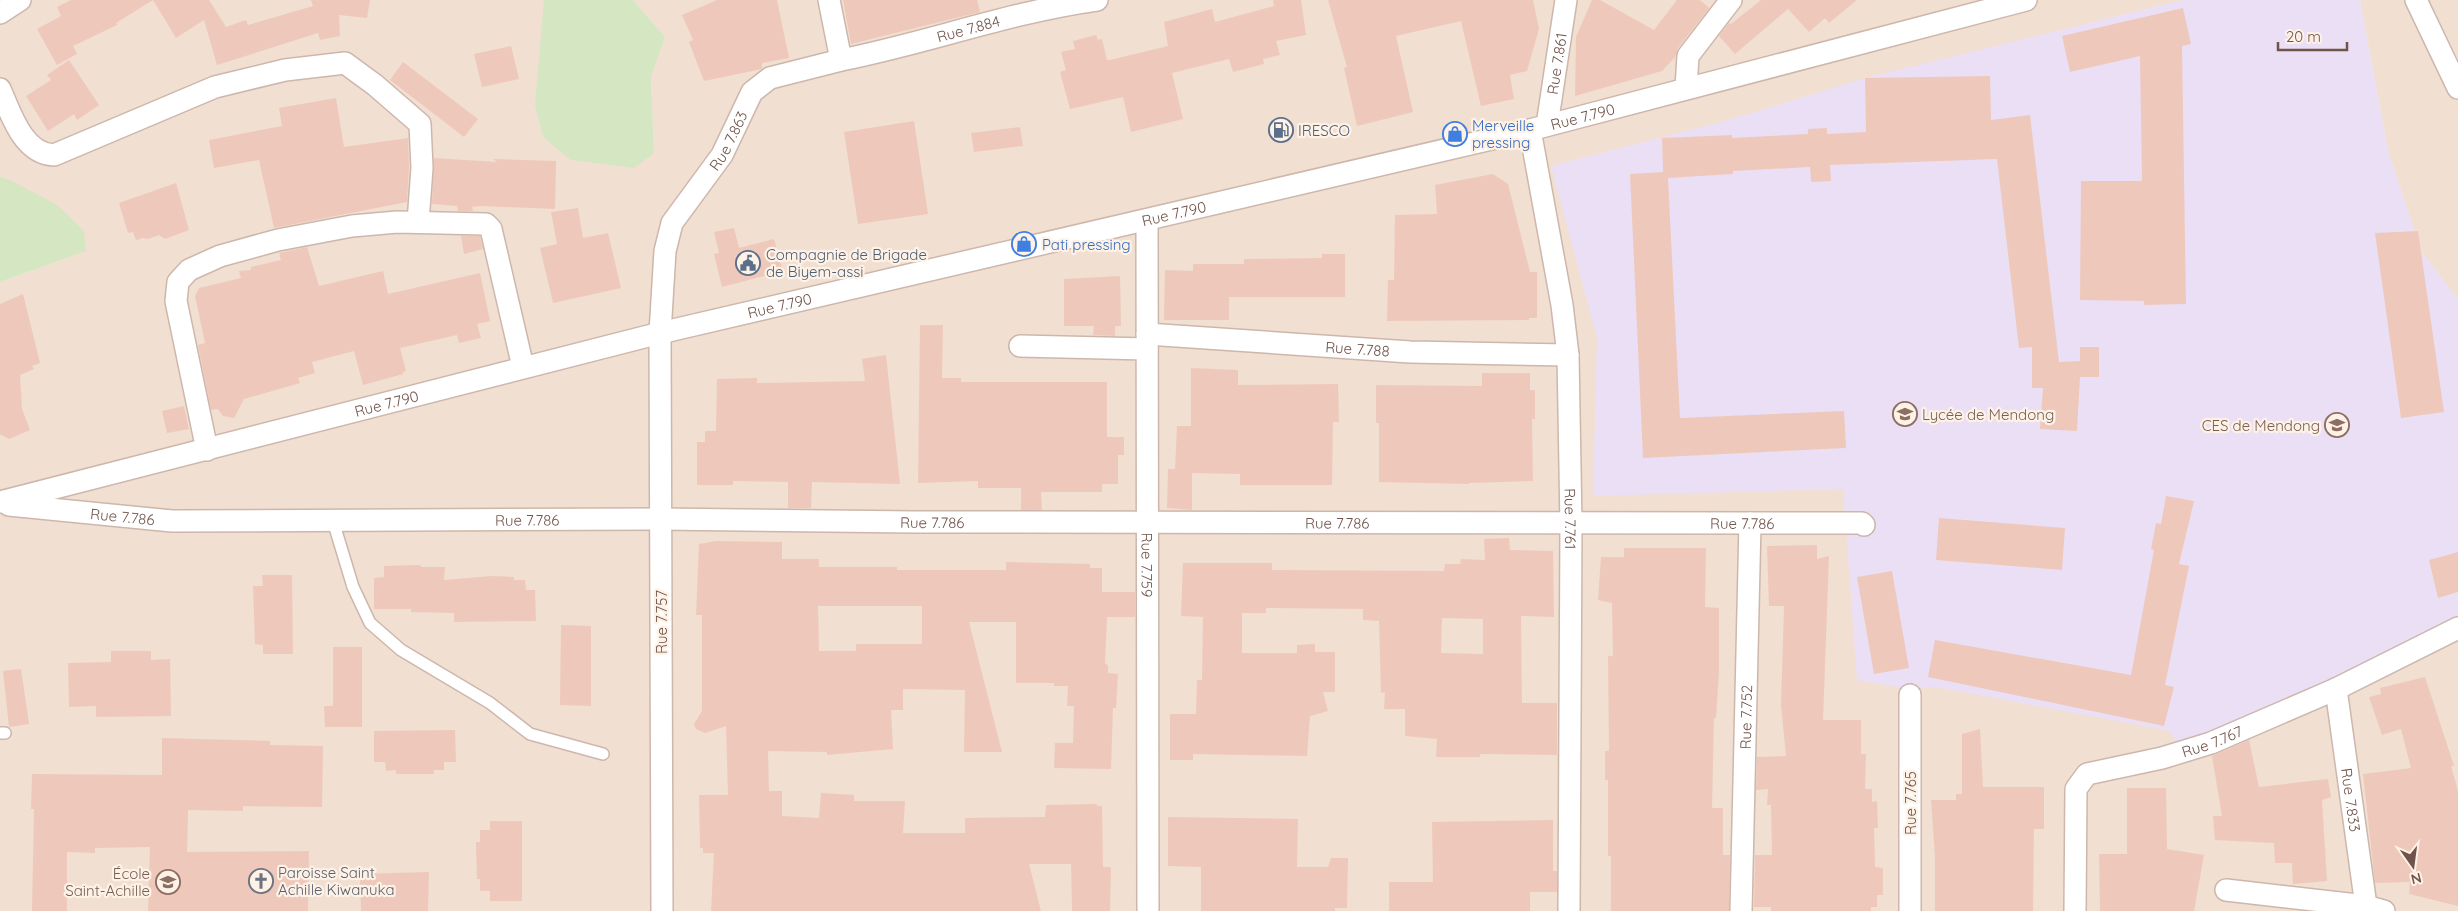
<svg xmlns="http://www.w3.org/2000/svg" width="2458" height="911" font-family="Quicksand,sans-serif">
	<rect width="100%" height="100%" fill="#faeee2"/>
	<g fill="#f1dfd1">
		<path d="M 0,0 L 544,0 L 654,153 L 651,77 L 665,37 L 633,0 L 2216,0 L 2361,669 L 2458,616 L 2458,911 L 0,911 L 0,282 L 86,251 L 8,179 L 0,177 Z"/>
		<path d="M 2360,0 L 2458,0 L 2458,300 L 2421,251 L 2388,151 Z"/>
	</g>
	<path fill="#ebdff6" d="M 2183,0 L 2360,0 L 2388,151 L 2421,251 L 2458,300 L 2458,616 L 2361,669 L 2178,746 L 2170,731 L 1936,687 L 1904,688 L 1857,680 L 1843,489 L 1593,496 L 1597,338 L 1551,166 L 1725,121 L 1869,77 Z"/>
	<g fill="#d5e6c2">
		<path d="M 544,0 L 633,0 L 665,37 L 651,77 L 654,153 L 634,168 L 571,160 L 543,137 L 535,105 Z"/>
		<path d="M 0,177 L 8,179 L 57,205 L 84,231 L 86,251 L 0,282 Z"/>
	</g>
	<g fill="#eec9bb" fill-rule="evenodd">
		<path d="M 71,0 L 209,0 L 226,27 L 246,20 L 248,25 L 313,6 L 311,0 L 370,0 L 367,18 L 339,15 L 340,36 L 320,40 L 318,33 L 217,65 L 204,20 L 176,38 L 153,0 L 116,23 L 117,25 L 73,46 L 77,54 L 57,65 L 37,29 L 61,16 L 57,7 Z"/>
		<path d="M 717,0 L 777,0 L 789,58 L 762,63 L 762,69 L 704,81 L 689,42 L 693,40 L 682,15 Z"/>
		<path d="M 843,0 L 977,0 L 980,12 L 851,44 Z"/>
		<path d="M 1273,0 L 1301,0 L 1306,35 L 1276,41 L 1280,55 L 1263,59 L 1264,64 L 1233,72 L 1229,59 L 1172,73 L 1183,119 L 1131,132 L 1123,97 L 1070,109 L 1060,72 L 1066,70 L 1061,52 L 1075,49 L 1073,41 L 1096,35 L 1098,40 L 1102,39 L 1107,60 L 1110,60 L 1168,46 L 1164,22 L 1212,9 L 1215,22 L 1274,6 Z"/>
		<path d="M 1328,0 L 1533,0 L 1539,29 L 1527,71 L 1510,75 L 1514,99 L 1481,106 L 1461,21 L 1396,36 L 1413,112 L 1357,126 L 1344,68 L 1347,67 Z"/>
		<path d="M 1592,0 L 1600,0 L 1654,30 L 1677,0 L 1700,0 L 1709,8 L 1678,48 L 1675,57 L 1662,71 L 1575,96 L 1576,37 Z"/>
		<path d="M 1761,0 L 1857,0 L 1829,23 L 1825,18 L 1809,32 L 1788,9 L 1735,54 L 1719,36 L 1729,23 L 1731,24 Z"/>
		<path d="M 2183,8 L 2191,44 L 2182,46 L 2186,304 L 2144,305 L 2144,301 L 2080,300 L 2081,181 L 2142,181 L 2140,56 L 2070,72 L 2062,36 Z"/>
		<path d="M 511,46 L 519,79 L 482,87 L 474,54 Z"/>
		<path d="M 69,60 L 99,105 L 77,120 L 74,114 L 48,131 L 26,96 L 51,80 L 47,75 Z"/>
		<path d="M 403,62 L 478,119 L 464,137 L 390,80 Z"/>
		<path d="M 1990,76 L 1991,120 L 2030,115 L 2059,362 L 2080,361 L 2080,347 L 2099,347 L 2099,377 L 2080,377 L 2077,431 L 2040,429 L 2043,388 L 2032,388 L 2032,347 L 2019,348 L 1997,159 L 1830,165 L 1831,181 L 1811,182 L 1810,167 L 1733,171 L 1733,174 L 1668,178 L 1680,418 L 1844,411 L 1846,448 L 1643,458 L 1630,174 L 1663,172 L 1662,138 L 1732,135 L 1732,138 L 1808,134 L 1808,129 L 1827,128 L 1827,134 L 1866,132 L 1865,78 Z"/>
		<path d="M 336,98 L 344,147 L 408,138 L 409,168 L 407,202 L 274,228 L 259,160 L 214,168 L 209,140 L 282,126 L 279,108 Z"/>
		<path d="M 914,121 L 928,214 L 858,224 L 844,132 Z"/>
		<path d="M 1020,127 L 1023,146 L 974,152 L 971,133 Z"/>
		<path d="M 434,158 L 497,162 L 493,159 L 556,161 L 555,209 L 480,206 L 472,207 L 473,211 L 458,211 L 457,206 L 432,204 Z"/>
		<path d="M 1493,174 L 1508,184 L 1530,272 L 1537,272 L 1537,318 L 1529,318 L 1529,320 L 1387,321 L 1388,280 L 1394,280 L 1395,215 L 1437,214 L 1435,185 Z"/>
		<path d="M 176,183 L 189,230 L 165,239 L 159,235 L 148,239 L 143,238 L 136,240 L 133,232 L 128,233 L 119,203 Z"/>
		<path d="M 578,208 L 583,238 L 608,233 L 621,288 L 553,303 L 540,248 L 557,244 L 551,212 Z"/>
		<path d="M 734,228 L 739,248 L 774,239 L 783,271 L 722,287 L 714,254 L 719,253 L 714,232 Z"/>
		<path d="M 2418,231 L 2444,412 L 2401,418 L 2375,233 Z"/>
		<path d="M 461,236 L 480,236 L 483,249 L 464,254 Z"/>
		<path d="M 307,247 L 319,286 L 383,271 L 388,294 L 480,273 L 490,321 L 477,324 L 481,338 L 459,343 L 457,335 L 400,348 L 406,371 L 403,372 L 403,374 L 363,385 L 354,351 L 312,362 L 315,373 L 298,378 L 300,383 L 244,399 L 234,418 L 223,416 L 218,409 L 211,410 L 198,345 L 205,343 L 195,296 L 199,288 L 241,278 L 239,271 L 251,270 L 251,267 L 281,260 L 279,253 Z"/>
		<path d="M 1322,254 L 1345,254 L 1345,297 L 1229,297 L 1229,320 L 1164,320 L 1165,270 L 1193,271 L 1193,264 L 1244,264 L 1244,259 L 1322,258 Z"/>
		<path d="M 1120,276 L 1121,326 L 1115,326 L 1115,336 L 1093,335 L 1094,326 L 1064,326 L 1064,279 Z"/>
		<path d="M 23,294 L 40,363 L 32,366 L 34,369 L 20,375 L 22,409 L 30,430 L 9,439 L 0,434 L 0,304 Z"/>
		<path d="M 920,325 L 943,325 L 942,378 L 961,378 L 961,382 L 1107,382 L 1107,437 L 1124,437 L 1124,455 L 1118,455 L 1118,484 L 1102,484 L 1102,492 L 1041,492 L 1042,510 L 1021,510 L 1021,488 L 978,488 L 978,481 L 918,483 Z"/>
		<path d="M 886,355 L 900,484 L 812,482 L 811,508 L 788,508 L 788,482 L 733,481 L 733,485 L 697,485 L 697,442 L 705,442 L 705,431 L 716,431 L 717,379 L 757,378 L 757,383 L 865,381 L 862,359 Z"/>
		<path d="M 1191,368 L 1238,370 L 1238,385 L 1338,384 L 1339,422 L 1333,422 L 1332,485 L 1240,485 L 1240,474 L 1192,473 L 1192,510 L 1167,508 L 1168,469 L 1175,469 L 1177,426 L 1191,426 Z"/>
		<path d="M 1482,373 L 1530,373 L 1530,390 L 1535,390 L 1535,419 L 1532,419 L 1533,481 L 1469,483 L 1469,484 L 1379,482 L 1379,423 L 1376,423 L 1376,385 L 1482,386 Z"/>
		<path d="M 184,406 L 189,429 L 167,433 L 162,411 Z"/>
		<path d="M 2166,496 L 2194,501 L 2179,564 L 2189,566 L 2165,685 L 2174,687 L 2164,726 L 1928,677 L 1935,640 L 2131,675 L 2154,550 L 2151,549 L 2156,523 L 2161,524 Z"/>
		<path d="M 1939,518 L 2065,528 L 2062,570 L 1936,560 Z"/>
		<path d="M 1509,538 L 1510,550 L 1553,551 L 1554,617 L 1521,616 L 1522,703 L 1557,703 L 1557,755 L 1480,754 L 1480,757 L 1436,757 L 1437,739 L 1405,736 L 1405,709 L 1384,709 L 1385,692 L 1381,693 L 1379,621 L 1363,620 L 1363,609 L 1266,608 L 1266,613 L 1242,613 L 1242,653 L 1297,653 L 1297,645 L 1315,644 L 1315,652 L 1335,652 L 1335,692 L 1323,692 L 1328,711 L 1310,716 L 1307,756 L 1193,754 L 1193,760 L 1170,760 L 1170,714 L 1196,714 L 1197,680 L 1202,680 L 1203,617 L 1181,616 L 1183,563 L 1272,563 L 1272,570 L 1444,571 L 1445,564 L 1460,564 L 1461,559 L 1485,560 L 1484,539 ZM 1442,618 L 1483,619 L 1483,654 L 1441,653 Z"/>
		<path d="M 716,541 L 782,542 L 782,559 L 819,559 L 819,567 L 897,567 L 897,570 L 1006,570 L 1006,562 L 1090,564 L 1090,568 L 1102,568 L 1102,592 L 1135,592 L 1135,617 L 1107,617 L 1105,664 L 1108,665 L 1108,673 L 1118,674 L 1116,708 L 1113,708 L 1111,769 L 1054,768 L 1055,743 L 1073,743 L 1074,706 L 1067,706 L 1068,686 L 1054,686 L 1054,683 L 1016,683 L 1016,622 L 969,622 L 1002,752 L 964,752 L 965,690 L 903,689 L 903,710 L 891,710 L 893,749 L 827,755 L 827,752 L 768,751 L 769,791 L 782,791 L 782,816 L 819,818 L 821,793 L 854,795 L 854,801 L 905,801 L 903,833 L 965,833 L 965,818 L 1045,817 L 1046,805 L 1097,804 L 1097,806 L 1102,806 L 1103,867 L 1111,867 L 1110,911 L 1072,911 L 1071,864 L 1029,864 L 1041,911 L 711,911 L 714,853 L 703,853 L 703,848 L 700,848 L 699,795 L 728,795 L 726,726 L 705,733 L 696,729 L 694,724 L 702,711 L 702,615 L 696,615 L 699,544 ZM 818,606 L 922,606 L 922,644 L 856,644 L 856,651 L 819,651 Z"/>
		<path d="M 1817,545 L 1817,559 L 1829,556 L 1823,720 L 1861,720 L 1861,754 L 1866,754 L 1865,789 L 1872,789 L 1872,802 L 1877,801 L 1878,828 L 1874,828 L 1875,867 L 1883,868 L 1883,895 L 1877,895 L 1877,907 L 1871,907 L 1871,911 L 1771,911 L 1771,907 L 1754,907 L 1755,855 L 1772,855 L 1771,805 L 1767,805 L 1768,789 L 1756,790 L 1757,757 L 1786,756 L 1781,705 L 1784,606 L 1769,606 L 1767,546 Z"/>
		<path d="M 1624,548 L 1706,548 L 1705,607 L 1719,608 L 1719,672 L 1716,718 L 1714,718 L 1712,808 L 1723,808 L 1723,855 L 1730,855 L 1729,911 L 1611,911 L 1611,856 L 1608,856 L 1608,780 L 1605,780 L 1605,751 L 1609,751 L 1608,656 L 1613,656 L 1612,603 L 1598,600 L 1601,557 L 1624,557 Z"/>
		<path d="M 2458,552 L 2458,592 L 2438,598 L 2429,560 Z"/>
		<path d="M 419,565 L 422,567 L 445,567 L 444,580 L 492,576 L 514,577 L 514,580 L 525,580 L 526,590 L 535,590 L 536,621 L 454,622 L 454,613 L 411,612 L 411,609 L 374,609 L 374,578 L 384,577 L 384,566 Z"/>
		<path d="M 1892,571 L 1909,668 L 1874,674 L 1857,577 Z"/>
		<path d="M 262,575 L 292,575 L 293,654 L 263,654 L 263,645 L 255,644 L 253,586 L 263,586 Z"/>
		<path d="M 561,625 L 591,626 L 591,706 L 560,705 Z"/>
		<path d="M 333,647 L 362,647 L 362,727 L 325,727 L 324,706 L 333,706 Z"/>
		<path d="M 111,651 L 151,651 L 151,660 L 170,659 L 171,716 L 96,717 L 96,706 L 69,707 L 68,663 L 111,662 Z"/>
		<path d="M 21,669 L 29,724 L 9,727 L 3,671 Z"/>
		<path d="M 2425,677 L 2454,766 L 2451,766 L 2458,791 L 2458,906 L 2409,894 L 2410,882 L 2375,883 L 2363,774 L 2411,768 L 2401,729 L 2382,735 L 2369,697 L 2381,694 L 2380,688 Z"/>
		<path d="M 1980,729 L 1983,787 L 2044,787 L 2044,829 L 2034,829 L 2033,911 L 1935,911 L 1935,857 L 1931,800 L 1956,800 L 1956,794 L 1962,794 L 1962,734 Z"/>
		<path d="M 455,730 L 456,762 L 444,762 L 444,770 L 434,770 L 434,774 L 396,774 L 396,770 L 386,771 L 385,762 L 374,762 L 374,731 Z"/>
		<path d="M 162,738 L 270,741 L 270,745 L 323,746 L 322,807 L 243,806 L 243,811 L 188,810 L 187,852 L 309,851 L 308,911 L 148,911 L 150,847 L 95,848 L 95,853 L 67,852 L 67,911 L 32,911 L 34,809 L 31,809 L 32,774 L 162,775 Z"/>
		<path d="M 2249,740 L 2259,787 L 2328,779 L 2331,797 L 2322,800 L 2327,881 L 2293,884 L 2292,863 L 2275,863 L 2274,843 L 2215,840 L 2213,816 L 2222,816 L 2212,756 Z"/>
		<path d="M 2127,788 L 2166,788 L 2167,849 L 2204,855 L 2194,911 L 2100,911 L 2099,854 L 2127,854 Z"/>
		<path d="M 1168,817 L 1298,819 L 1297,867 L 1328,867 L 1331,858 L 1348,858 L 1347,908 L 1335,908 L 1335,911 L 1201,911 L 1201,867 L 1168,866 Z"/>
		<path d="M 1553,820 L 1553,871 L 1557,871 L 1557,892 L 1530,892 L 1530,911 L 1389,911 L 1389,882 L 1433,882 L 1432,822 Z"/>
		<path d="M 490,821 L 522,821 L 522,901 L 490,901 L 490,891 L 480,891 L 480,879 L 477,879 L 476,842 L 480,842 L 480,830 L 490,830 Z"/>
		<path d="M 429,872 L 428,911 L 361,911 L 360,874 Z"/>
	</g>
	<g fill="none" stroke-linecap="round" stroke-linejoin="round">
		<defs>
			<g id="service">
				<path d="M 333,521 L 353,587 L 370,623 L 401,650 L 490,703 L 530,734 L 603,754"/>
				<path d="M 0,733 L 5,733"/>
			</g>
			<g id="minor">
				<path d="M 2416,0 L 2458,88"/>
				<path d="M 0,13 L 20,0"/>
				<path id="s1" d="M 841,60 C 927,43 1010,12 1097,0"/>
				<path d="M 1686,88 L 1688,56 L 1731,0"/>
				<path d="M 0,89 C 11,114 23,154 54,155 L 215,87 L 285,70 L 345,63 L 375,85 L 420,124 L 422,168 L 418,222"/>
				<path id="s2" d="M 1547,125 L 1566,0"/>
				<path id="s3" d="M 1530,130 L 1562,305 L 1568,355 L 1571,524 L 1569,911"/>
				<path id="s4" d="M 1147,220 L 1148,911"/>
				<path id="s5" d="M 1147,334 L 1410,352 L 1568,355"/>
				<path d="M 1020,346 L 1147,349"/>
				<path d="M 207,450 L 176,301 L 178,282 L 189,270 L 220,256 L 278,240 L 352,226 L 397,222 L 486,224 L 491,229 L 523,367"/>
				<path id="s6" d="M 0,502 L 660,333 L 1530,130 L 2026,0"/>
				<path id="s7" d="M 9,505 L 172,521 L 660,519 L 914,522 L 1862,523 L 1864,525"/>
				<path id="s8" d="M 2336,689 L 2366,906 L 2365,911"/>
				<path d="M 2226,890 L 2366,906 L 2384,911"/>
				<path id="s9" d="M 662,911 L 660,333 L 665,251 L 672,223 L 722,155 L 752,92 L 770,78 L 841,60 L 829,0"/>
				<path id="s10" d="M 1741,911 L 1750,523"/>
				<path d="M 1910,911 L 1910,695"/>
				<path id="s11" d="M 2075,911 L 2076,789 L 2087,774 L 2162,758 L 2211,743 L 2336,689 L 2458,628"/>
			</g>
		</defs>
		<use href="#service" stroke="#cdb7ac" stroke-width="14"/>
		<use href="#minor" stroke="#cdb7ac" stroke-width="24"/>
		<use href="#service" stroke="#fff" stroke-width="11"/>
		<use href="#minor" stroke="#fff" stroke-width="21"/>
	</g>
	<defs>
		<symbol id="fuel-ring" viewBox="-11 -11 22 22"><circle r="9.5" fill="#fef2e7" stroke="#5c6f8a" stroke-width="1.5"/><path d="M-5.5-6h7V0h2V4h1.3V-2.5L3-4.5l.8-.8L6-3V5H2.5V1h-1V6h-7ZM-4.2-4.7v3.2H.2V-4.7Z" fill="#5c6f8a"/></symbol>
		<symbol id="shop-ring" viewBox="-11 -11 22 22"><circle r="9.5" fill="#fef2e7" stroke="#3f7fe0" stroke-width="1.5"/><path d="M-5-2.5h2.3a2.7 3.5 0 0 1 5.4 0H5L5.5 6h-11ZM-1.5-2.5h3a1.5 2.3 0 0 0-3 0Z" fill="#3f7fe0"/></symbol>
		<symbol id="civic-ring" viewBox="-11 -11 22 22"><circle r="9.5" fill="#fef2e7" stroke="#5c6f8a" stroke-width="1.5"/><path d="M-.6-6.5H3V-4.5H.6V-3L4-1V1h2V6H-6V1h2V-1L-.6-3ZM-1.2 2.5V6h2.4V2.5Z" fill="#5c6f8a"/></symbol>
		<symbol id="school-ring" viewBox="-11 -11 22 22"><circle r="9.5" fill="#fef2e7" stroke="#8d6e63" stroke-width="1.5"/><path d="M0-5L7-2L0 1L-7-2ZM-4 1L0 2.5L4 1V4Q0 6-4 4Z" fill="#8d6e63"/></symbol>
		<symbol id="church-ring" viewBox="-11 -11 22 22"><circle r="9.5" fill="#fef2e7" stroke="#6b7280" stroke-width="1.5"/><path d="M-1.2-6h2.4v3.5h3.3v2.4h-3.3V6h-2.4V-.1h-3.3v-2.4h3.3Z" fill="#6b7280"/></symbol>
	</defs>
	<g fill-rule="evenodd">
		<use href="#fuel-ring" x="1267" y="116" width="28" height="28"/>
		<use href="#shop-ring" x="1441" y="120" width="28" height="28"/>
		<use href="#shop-ring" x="1010" y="230" width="28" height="28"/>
		<use href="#civic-ring" x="734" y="249" width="28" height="28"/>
		<use href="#school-ring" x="1891" y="400" width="28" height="28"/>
		<use href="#school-ring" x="2323" y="411" width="28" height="28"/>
		<use href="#church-ring" x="247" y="867" width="28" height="28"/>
		<use href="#school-ring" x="154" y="868" width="28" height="28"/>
	</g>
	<g text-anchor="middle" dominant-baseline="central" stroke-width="4.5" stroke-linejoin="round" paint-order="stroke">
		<g font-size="15" fill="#70534a" stroke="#fef2e7">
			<text stroke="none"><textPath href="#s1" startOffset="131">Rue 7.884</textPath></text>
			<text stroke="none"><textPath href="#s2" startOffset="62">Rue 7.861</textPath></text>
			<text stroke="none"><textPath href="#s6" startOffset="1629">Rue 7.790</textPath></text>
			<text stroke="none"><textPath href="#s9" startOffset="789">Rue 7.863</textPath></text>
			<text stroke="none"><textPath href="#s6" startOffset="1209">Rue 7.790</textPath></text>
			<text stroke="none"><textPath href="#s6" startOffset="804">Rue 7.790</textPath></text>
			<text stroke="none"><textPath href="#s5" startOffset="211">Rue 7.788</textPath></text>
			<text stroke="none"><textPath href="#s6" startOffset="399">Rue 7.790</textPath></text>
			<text stroke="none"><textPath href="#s7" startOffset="114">Rue 7.786</textPath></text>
			<text stroke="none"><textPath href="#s3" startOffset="392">Rue 7.761</textPath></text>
			<text stroke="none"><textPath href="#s7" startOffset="519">Rue 7.786</textPath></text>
			<text stroke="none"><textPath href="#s7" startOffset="924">Rue 7.786</textPath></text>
			<text stroke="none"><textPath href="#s7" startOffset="1329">Rue 7.786</textPath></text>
			<text stroke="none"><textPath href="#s7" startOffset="1734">Rue 7.786</textPath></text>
			<text stroke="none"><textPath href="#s4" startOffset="345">Rue 7.759</textPath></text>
			<text transform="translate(661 622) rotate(-90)">Rue 7.757</text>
			<text stroke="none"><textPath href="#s10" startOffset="194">Rue 7.752</textPath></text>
			<text stroke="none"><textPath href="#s11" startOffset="270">Rue 7.767</textPath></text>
			<text stroke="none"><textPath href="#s8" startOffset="112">Rue 7.833</textPath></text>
			<text transform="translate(1910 803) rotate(-90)">Rue 7.765</text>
		</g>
		<g font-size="15" fill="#366cbe" stroke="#fef2e7" text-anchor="start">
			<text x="1472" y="125">Merveille<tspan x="1472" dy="17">pressing</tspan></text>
			<text x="1042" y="244">Pati pressing</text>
		</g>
		<g font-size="15" fill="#4e5e75" stroke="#fef2e7" text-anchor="start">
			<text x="1298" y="130">IRESCO</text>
			<text x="766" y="254">Compagnie de Brigade<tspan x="766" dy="17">de Biyem-assi</tspan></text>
		</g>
		<g font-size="15" fill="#785e54" stroke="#fef2e7" text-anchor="end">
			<text x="1922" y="414" text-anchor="start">Lycée de Mendong</text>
			<text x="2320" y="425">CES de Mendong</text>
			<text x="150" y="873">École<tspan x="150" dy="17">Saint-Achille</tspan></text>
		</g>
		<g font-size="15" fill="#5b616d" stroke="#fef2e7" text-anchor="start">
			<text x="278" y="872">Paroisse Saint<tspan x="278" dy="17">Achille Kiwanuka</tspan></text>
		</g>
	</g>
	<g transform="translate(2413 866) rotate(166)" stroke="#fef2e7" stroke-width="4" paint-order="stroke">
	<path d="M0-4L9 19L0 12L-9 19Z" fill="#70534a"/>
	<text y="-8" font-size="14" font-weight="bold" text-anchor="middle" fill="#70534a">N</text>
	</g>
	<path d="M2278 42v8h69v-8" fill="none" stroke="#70534a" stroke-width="2.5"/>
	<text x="2286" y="42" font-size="15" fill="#70534a" stroke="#fef2e7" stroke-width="4" paint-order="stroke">20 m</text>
</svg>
